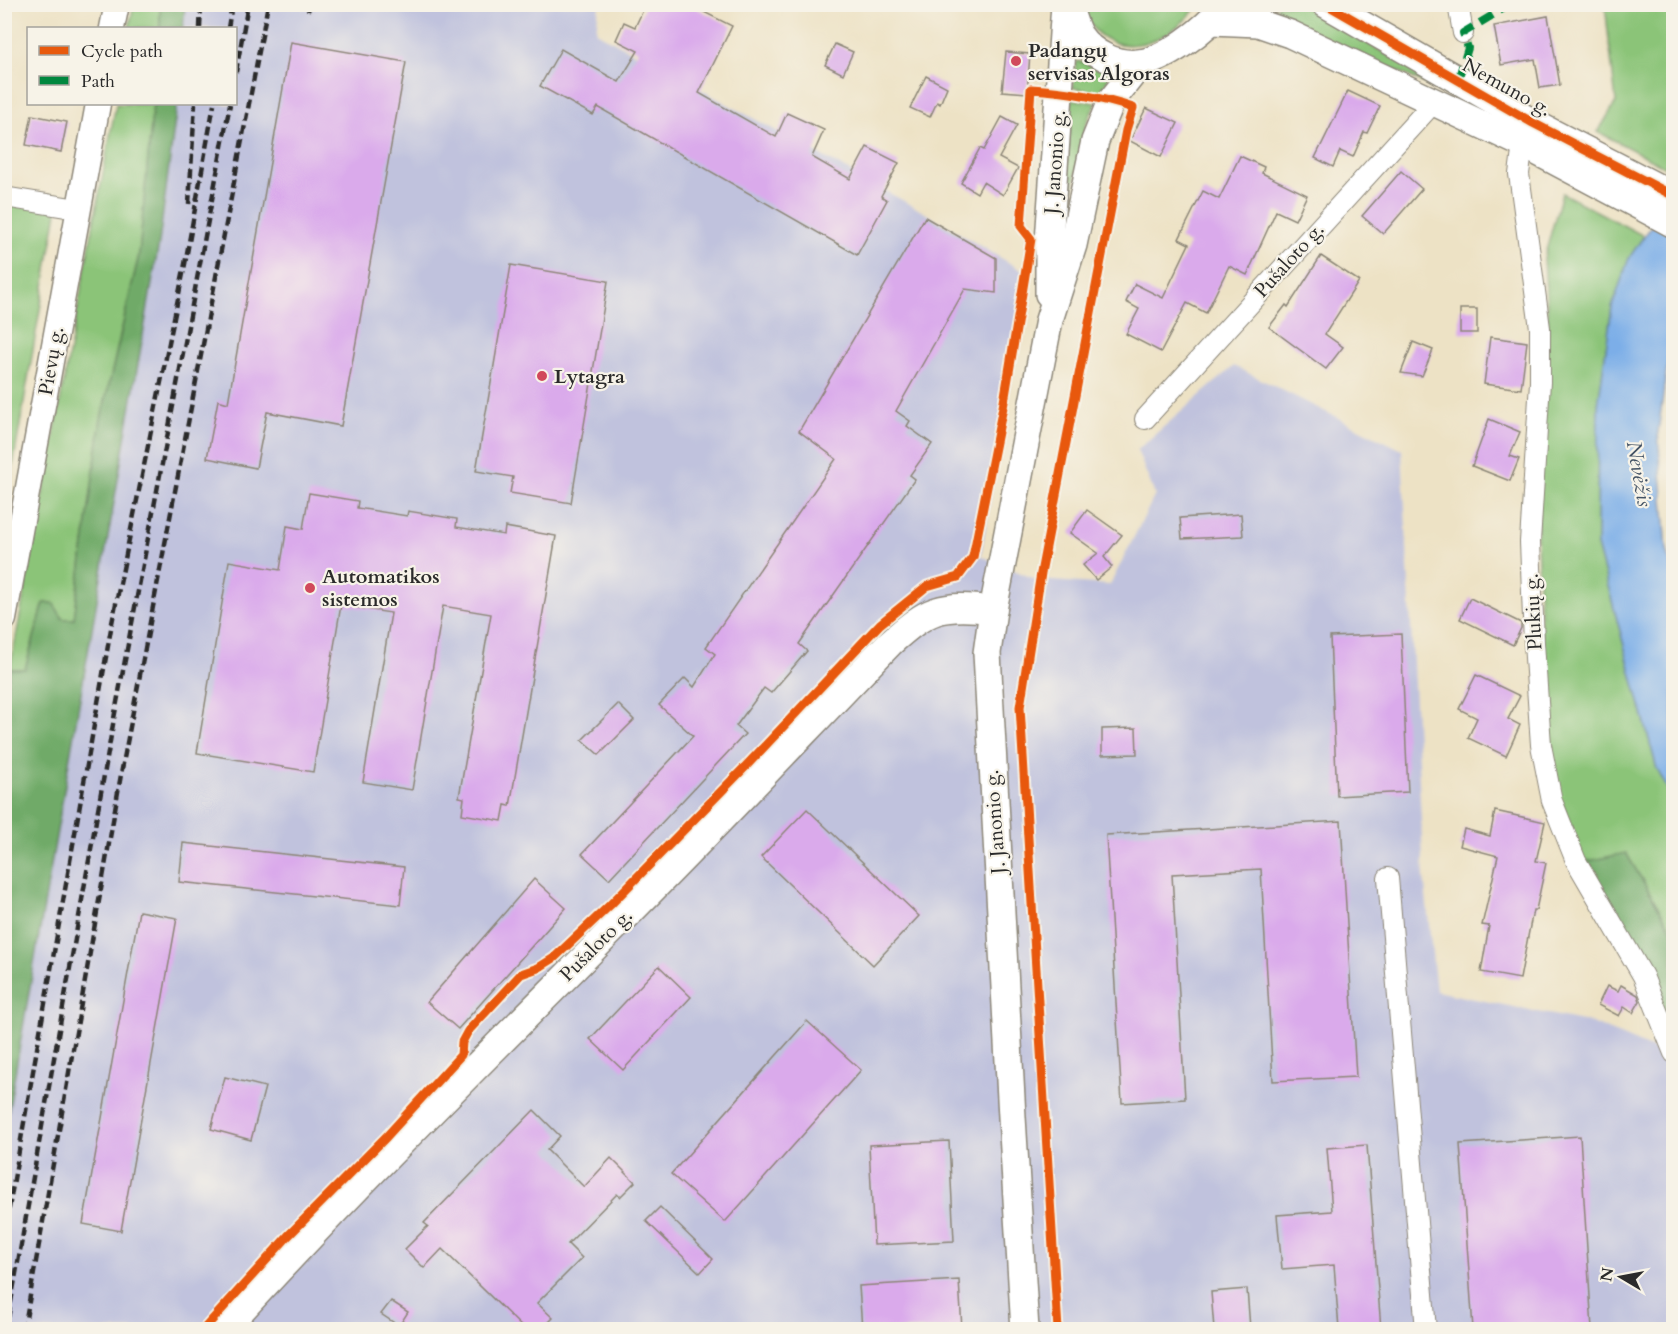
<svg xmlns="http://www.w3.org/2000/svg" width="1678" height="1334" font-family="Cardo,serif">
	<rect width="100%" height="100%" fill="#f7f3e8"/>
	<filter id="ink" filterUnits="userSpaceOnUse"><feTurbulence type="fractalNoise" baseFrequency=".0167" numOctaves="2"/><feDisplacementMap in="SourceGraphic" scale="12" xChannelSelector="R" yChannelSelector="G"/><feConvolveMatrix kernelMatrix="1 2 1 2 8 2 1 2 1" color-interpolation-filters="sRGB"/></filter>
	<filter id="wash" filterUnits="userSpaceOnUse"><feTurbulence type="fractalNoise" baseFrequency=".008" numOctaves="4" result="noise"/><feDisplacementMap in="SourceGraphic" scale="24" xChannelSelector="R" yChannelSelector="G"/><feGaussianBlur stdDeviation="1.35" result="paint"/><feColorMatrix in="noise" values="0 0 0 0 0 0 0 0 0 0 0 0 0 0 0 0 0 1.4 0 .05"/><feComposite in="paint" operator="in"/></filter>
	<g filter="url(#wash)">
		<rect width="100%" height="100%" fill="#ede2c5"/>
		<path fill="#c0c2dd" d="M 185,5 L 599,5 L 596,32 L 913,206 L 1028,274 L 981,556 L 1037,580 L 1110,585 L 1155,495 L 1137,450 L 1234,366 L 1402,450 L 1424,877 L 1436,991 L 1592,1023 L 1673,1058 L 1673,1329 L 5,1330 L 5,1131 L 159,243 L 177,104 L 236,104 L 236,28 L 183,28 Z"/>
		<g fill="#8bc478" stroke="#5b7852" stroke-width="1.5">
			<path d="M 134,5 L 160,5 L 160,28 L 129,28 Z"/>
			<path d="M 1081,5 L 1198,5 C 1168,47 1101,68 1081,5 Z"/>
			<path d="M 1278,5 L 1300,5 L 1450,90 L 1457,98 L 1273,15 Z"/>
			<path d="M 1605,5 L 1673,5 L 1673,171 L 1598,132 L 1616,102 Z"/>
			<path d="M 1078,61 L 1107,71 L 1108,80 L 1101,93 L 1073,88 L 1076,63 Z"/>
			<path d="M 1072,99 L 1096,103 L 1086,124 L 1062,241 Z"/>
			<path d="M 116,104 L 153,104 L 139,255 L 101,419 L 74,619 L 63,619 L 53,603 L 44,603 L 25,669 L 10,669 Z"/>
			<path d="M 1562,193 L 1644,236 L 1629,258 L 1612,307 L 1598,405 L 1597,545 L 1657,769 L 1673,799 L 1673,932 L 1626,853 L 1584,862 L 1559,796 L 1551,748 L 1541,639 L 1537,539 L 1548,323 L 1544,258 Z"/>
			<path d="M 5,197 L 58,206 L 5,511 Z"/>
		</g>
		<g fill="#70aa68" stroke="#4e6a4a" stroke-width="1.5">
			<path d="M 160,5 L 185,5 L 183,28 L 160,28 Z"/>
			<path d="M 153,104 L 177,104 L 159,243 L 5,1131 L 5,702 L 10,669 L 25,669 L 44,603 L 53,603 L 63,619 L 74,619 L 101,419 L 139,255 Z"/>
			<path d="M 1626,853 L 1673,932 L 1673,1029 L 1584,862 Z"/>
		</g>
		<path fill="#7baee8" stroke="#536c8a" stroke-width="1.5" d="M 1673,201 L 1673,324 L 1658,432 L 1667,550 L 1674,576 L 1673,799 L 1657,769 L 1597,545 L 1598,405 L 1612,307 L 1629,258 L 1644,236 Z"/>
		<g id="blocks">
			<g fill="#daaaeb">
				<path d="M 646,4 L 688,4 L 732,26 L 699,93 L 776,137 L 787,113 L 824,130 L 812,157 L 850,179 L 867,147 L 899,163 L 881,196 L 887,200 L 857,255 L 598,107 L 593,115 L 540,86 L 561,49 L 619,82 L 638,51 L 616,40 L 624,22 L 635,27 Z"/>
				<path d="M 1548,16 L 1560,85 L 1540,88 L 1535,59 L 1501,65 L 1494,26 Z"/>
				<path d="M 291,42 L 406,62 L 341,426 L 267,412 L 256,468 L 207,458 L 218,400 L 228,403 Z"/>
				<path d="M 835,44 L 853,52 L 843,74 L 825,65 Z"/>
				<path d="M 1006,52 L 1030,54 L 1027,93 L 1002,91 Z"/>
				<path d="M 926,76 L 947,87 L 940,104 L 937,102 L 930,117 L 910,108 Z"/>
				<path d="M 1348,91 L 1380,106 L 1367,133 L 1364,132 L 1353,157 L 1340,151 L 1333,167 L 1315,158 Z"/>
				<path d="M 1146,108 L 1178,123 L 1161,157 L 1130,141 Z"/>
				<path d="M 32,115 L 67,122 L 61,152 L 26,145 Z"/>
				<path d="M 1002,117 L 1017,125 L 999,158 L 1018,168 L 1003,195 L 983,182 L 977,193 L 961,183 L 980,148 L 984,150 Z"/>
				<path d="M 1240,156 L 1264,167 L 1262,173 L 1307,195 L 1295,220 L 1276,211 L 1247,275 L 1229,266 L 1206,313 L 1187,303 L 1161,352 L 1126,334 L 1139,309 L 1126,302 L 1135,284 L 1163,298 L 1189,244 L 1179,239 L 1203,191 L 1219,199 Z"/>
				<path d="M 1401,171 L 1422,189 L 1383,234 L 1362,216 Z"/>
				<path d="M 925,217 L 996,258 L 996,293 L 965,289 L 896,411 L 910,421 L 907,426 L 932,444 L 910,475 L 915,479 L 799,644 L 807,651 L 771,693 L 764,688 L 736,726 L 745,734 L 609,879 L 582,854 L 693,736 L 659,705 L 685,678 L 694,687 L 715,654 L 706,647 L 836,459 L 799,431 Z"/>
				<path d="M 1321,256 L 1359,281 L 1325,334 L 1343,347 L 1326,369 L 1269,327 L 1286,305 L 1288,307 Z"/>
				<path d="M 511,265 L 608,281 L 571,503 L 510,493 L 513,477 L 476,471 Z"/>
				<rect x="1460" y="309" width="17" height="24"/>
				<path d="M 1490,337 L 1527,342 L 1521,389 L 1484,384 Z"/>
				<path d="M 1413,342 L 1433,350 L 1422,376 L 1401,373 Z"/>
				<path d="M 1489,419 L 1520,432 L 1510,456 L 1519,459 L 1510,481 L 1472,466 Z"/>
				<path d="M 309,493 L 358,501 L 357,508 L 407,516 L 408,511 L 457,519 L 456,527 L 504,535 L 505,527 L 556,536 L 510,806 L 505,805 L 502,821 L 462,814 L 464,798 L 459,797 L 491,614 L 443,606 L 412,790 L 363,782 L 391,613 L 341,605 L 313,772 L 197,753 L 229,561 L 280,570 L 287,526 L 303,529 Z"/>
				<path d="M 1087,510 L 1122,535 L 1104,557 L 1112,567 L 1096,580 L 1083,565 L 1098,553 L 1070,533 Z"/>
				<path d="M 1241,514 L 1243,536 L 1182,539 L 1180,518 Z"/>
				<path d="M 1470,598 L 1521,623 L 1521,628 L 1513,645 L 1460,619 Z"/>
				<path d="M 1401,634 L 1408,792 L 1337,796 L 1330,637 Z"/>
				<path d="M 1476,675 L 1520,696 L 1508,719 L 1520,725 L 1506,756 L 1468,738 L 1477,718 L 1459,709 Z"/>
				<path d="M 618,704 L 634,720 L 599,755 L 582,740 Z"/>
				<path d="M 1136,728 L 1137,754 L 1102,755 L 1102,729 Z"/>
				<path d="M 807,809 L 919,916 L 873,965 L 761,857 Z"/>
				<path d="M 1495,811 L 1545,822 L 1536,861 L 1546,863 L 1536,910 L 1533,910 L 1520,979 L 1481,972 L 1489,926 L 1482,925 L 1498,856 L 1460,846 L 1464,829 L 1490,836 Z"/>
				<path d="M 1341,821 L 1356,1077 L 1273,1081 L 1261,869 L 1172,874 L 1185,1099 L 1122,1103 L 1106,835 Z"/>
				<path d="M 183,843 L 404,867 L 400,905 L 179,882 Z"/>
				<path d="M 534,879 L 566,908 L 458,1029 L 427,1002 Z"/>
				<path d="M 139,911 L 177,918 L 121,1231 L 83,1224 Z"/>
				<path d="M 659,966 L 691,997 L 623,1070 L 590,1039 Z"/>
				<path d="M 1621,985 L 1638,995 L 1640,1001 L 1633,1013 L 1624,1007 L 1619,1016 L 1598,1005 L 1607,986 L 1618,991 Z"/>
				<path d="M 807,1021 L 861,1070 L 725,1222 L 671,1174 Z"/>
				<path d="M 225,1077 L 265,1087 L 251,1140 L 211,1129 Z"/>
				<path d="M 534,1110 L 560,1136 L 547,1150 L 584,1187 L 611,1158 L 635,1182 L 620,1197 L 617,1194 L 568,1244 L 582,1258 L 537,1303 L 553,1318 L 542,1329 L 524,1329 L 442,1249 L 424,1268 L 405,1249 L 428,1226 L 424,1223 Z"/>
				<path d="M 1580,1136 L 1592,1329 L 1473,1329 L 1460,1144 Z"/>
				<path d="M 949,1141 L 954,1241 L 874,1245 L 869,1145 Z"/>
				<path d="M 1367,1145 L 1381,1329 L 1339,1329 L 1334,1265 L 1282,1269 L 1277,1215 L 1332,1211 L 1327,1148 Z"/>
				<path d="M 660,1207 L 713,1259 L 700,1273 L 646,1221 Z"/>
				<path d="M 959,1280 L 962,1329 L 862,1329 L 859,1286 Z"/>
				<path d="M 1247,1289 L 1250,1328 L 1214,1329 L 1211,1292 Z"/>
				<path d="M 391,1301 L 408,1312 L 399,1326 L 381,1314 Z"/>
			</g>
		</g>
	</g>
	<g filter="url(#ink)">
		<use href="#blocks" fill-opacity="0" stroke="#8c8678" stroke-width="1.5"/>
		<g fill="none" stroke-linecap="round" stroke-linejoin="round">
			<defs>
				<g id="minor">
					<path d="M 1458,4 L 1463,33"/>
					<path d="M 1523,144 L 1519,174 L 1540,328 L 1540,382 L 1530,542 L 1534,643 L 1541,745 L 1552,801 L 1576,861 L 1643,976 L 1674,1053"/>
					<path d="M 4,197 L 78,209"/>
					<path d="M 1145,419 L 1434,102"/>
					<path d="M 1388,878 L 1426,1330"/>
				</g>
				<g id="tertiary">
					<path d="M 112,28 L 117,4"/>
					<path d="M 4,619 L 98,104"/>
				</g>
				<g id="secondary">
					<path d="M 1068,4 C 1071,14 1074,26 1079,35 C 1092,54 1116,66 1139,63 C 1165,61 1207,28 1222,8"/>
					<path d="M 1326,4 L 1533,123 L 1674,196"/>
					<path d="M 1212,21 L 1258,23 L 1290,34 L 1523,144 L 1674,224"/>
					<path d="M 1049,294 L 1049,242 L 1065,4"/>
					<path d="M 223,1330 C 352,1189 488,1055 622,920 C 713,829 801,735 890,643 C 928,609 941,603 993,610"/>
					<path d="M 1025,1330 L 1012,1117 L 987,653 L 993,610 L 1049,320 L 1073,245 L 1095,141 L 1111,101 L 1141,63"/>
				</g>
			</defs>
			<use href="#minor" stroke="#8c8678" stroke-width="22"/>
			<use href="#tertiary" stroke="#8c8678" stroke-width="27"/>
			<use href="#secondary" stroke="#8c8678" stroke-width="30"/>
			<use href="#minor" stroke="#fff" stroke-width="20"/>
			<use href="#tertiary" stroke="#fff" stroke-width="24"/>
			<use href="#secondary" stroke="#fff" stroke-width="27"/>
			<g stroke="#2b2b2b" stroke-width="4.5" stroke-dasharray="9 4.5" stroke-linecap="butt">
				<path d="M 308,11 L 310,4"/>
				<path d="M 200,28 L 201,4"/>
				<path d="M 228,28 L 232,4"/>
				<path d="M 236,72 L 248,4"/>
				<path d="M 189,204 L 195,104"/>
				<path d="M 4,1236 L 112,623 L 185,264 L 214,104"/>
				<path d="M 6,1330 L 115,713 L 230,104"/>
				<path d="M 24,1330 L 122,769 L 268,4"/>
			</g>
			<path stroke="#00873e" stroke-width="8" stroke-dasharray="15 8" stroke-linecap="butt" d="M 1458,80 L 1468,48 L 1463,33 L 1511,4"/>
			<defs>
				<g id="cycleway">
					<path d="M 1326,4 L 1533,123 L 1674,196"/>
					<path d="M 203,1330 L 288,1236 L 386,1137 L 461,1055 L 462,1042 L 468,1031 L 521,974 L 538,968 L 554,958 L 610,905 L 746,766 L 880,624 L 927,586 L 958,577 L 973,557 L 1004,402 L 1031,239 L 1021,226 L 1031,89 C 1066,91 1100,97 1133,108 L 1126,130 L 1041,573 L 1020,707 L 1058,1330"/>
				</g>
			</defs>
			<use href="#cycleway" stroke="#f7f3e8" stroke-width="13"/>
			<use href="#cycleway" stroke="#e8590c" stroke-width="9"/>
		</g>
	</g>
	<g fill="#d1495b" stroke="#f7f3e8" stroke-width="2">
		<circle cx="1016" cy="61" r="6"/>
		<circle cx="542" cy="376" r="6"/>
		<circle cx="310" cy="588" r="6"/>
	</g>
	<g text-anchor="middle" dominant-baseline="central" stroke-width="4.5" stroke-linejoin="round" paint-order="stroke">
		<g font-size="20" font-weight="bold" fill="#2b2b2b" stroke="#f7f3e8" text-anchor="start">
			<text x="1028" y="50">Padangų<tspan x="1028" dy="23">servisas Algoras</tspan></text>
			<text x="554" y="376">Lytagra</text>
			<text x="322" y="576">Automatikos<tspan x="322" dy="23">sistemos</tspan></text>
		</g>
		<g font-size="20" fill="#2b2b2b" stroke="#f7f3e8">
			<text transform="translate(1507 87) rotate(29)">Nemuno g.</text>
			<text transform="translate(1055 162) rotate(-86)">J. Janonio g.</text>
			<text transform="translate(1289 260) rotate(-48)">Pušaloto g.</text>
			<text transform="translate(51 361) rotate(-80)">Pievų g.</text>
			<text transform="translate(1533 612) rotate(-93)">Plukių g.</text>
			<text transform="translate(995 822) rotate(-94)">J. Janonio g.</text>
			<text transform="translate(596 945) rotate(-45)">Pušaloto g.</text>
		</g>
		<g font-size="21" font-style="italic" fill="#435264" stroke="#f7f3e8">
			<text transform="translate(1639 474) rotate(80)">Nevėžis</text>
		</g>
	</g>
	<rect width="1678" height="1334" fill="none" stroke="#f7f3e8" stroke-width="24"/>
	<rect x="27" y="27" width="210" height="78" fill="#f7f3e8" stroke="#a5a39c" stroke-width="1.5"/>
	<rect x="39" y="46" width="30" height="9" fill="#e8590c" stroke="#a5a39c" stroke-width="1.5"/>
	<text x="81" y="57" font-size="18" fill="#2b2b2b">Cycle path</text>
	<rect x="39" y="76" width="30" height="9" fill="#00873e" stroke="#a5a39c" stroke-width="1.5"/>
	<text x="81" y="87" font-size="18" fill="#2b2b2b">Path</text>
	<g transform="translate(1621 1277) rotate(280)" stroke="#f7f3e8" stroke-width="4.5" paint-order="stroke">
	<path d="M0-4.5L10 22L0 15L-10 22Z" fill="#2b2b2b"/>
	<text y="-9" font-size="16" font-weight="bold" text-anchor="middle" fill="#2b2b2b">N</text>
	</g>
</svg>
